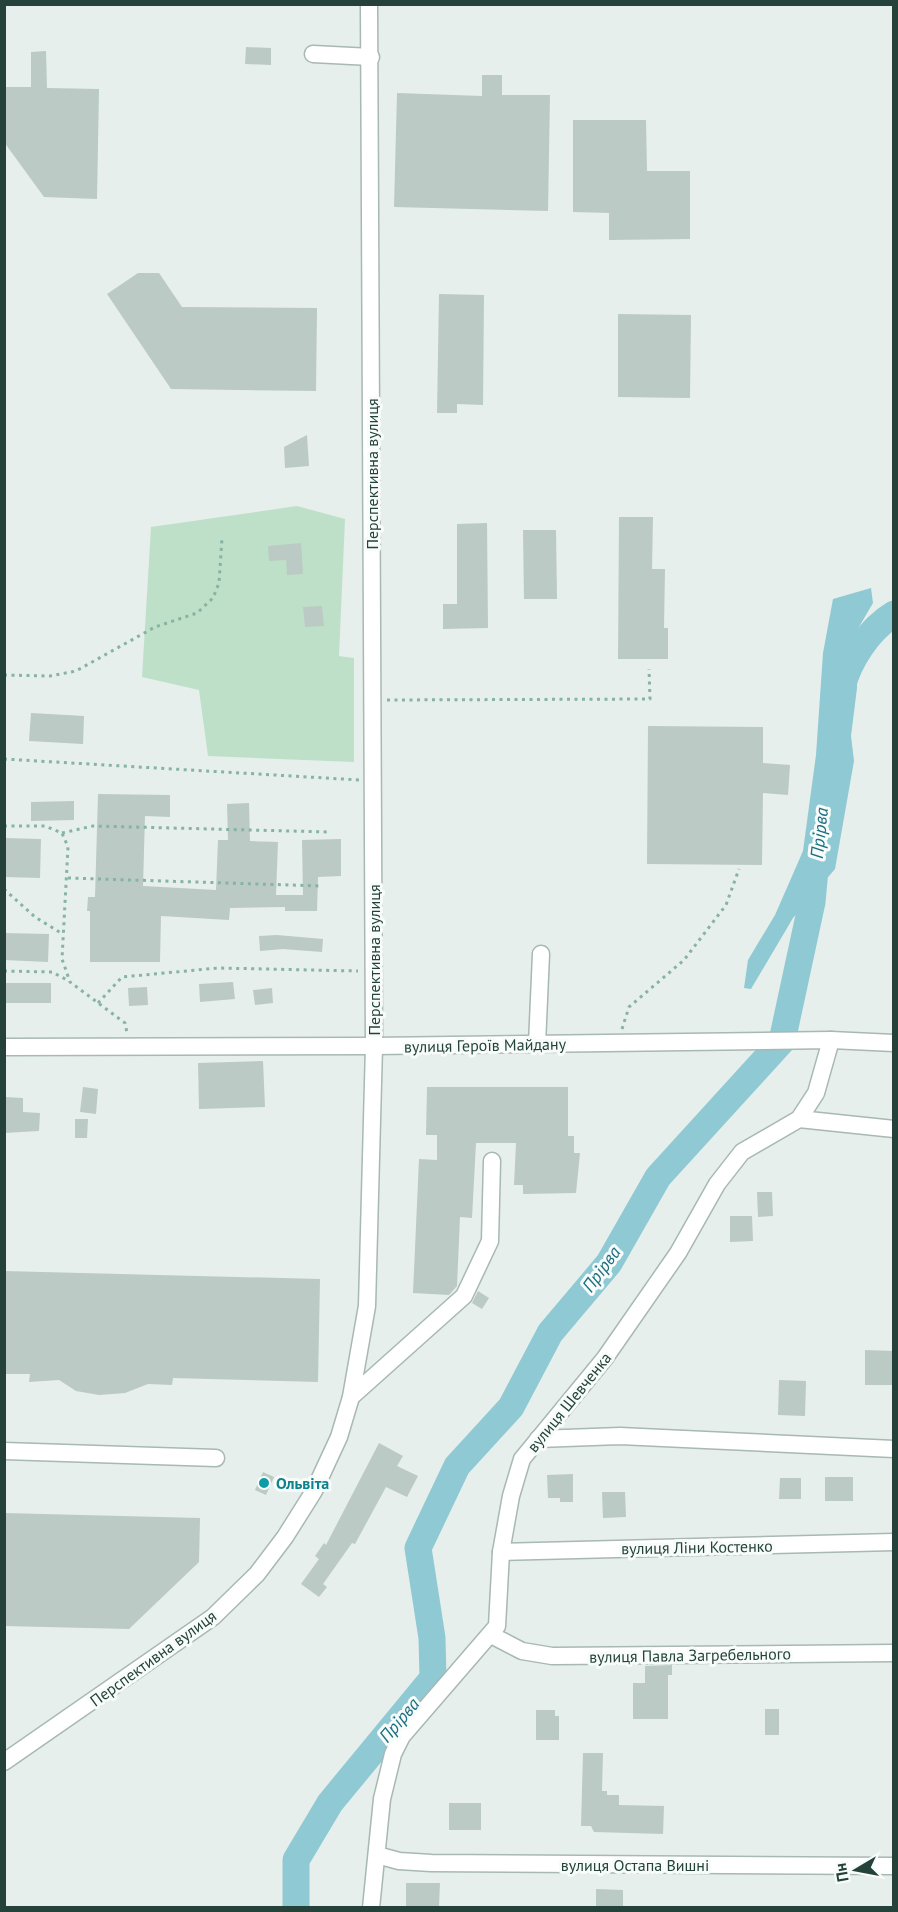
<svg xmlns="http://www.w3.org/2000/svg" width="898" height="1912" font-family="'PT Sans',sans-serif">
	<rect width="100%" height="100%" fill="#e6efeb"/>
	<path fill="#bfe0c8" d="M 297,506 L 345,519 L 339,656 L 354,658 L 354,762 L 208,756 L 199,690 L 142,677 L 151,527 Z"/>
	<path fill="#8ec9d4" d="M 871,588 L 873,603 L 856,632 L 857,688 L 851,736 L 854,761 L 835,869 L 793,918 L 751,989 L 744,988 L 748,960 L 775,915 L 803,851 L 816,755 L 823,653 L 833,599 Z"/>
	<g fill="none" stroke-linecap="round" stroke-linejoin="round">
		<g stroke="#8ec9d4" stroke-width="27">
			<path d="M 842,687 C 849,660 869,629 894,614"/>
			<path d="M 296,1908 L 296,1860 L 330,1803 L 433,1678 L 432,1638 L 418,1548 L 457,1466 L 511,1407 L 550,1333 L 609,1263 L 658,1177 L 782,1041 L 812,902 L 816,858"/>
		</g>
	</g>
	<g fill="#bbcac4">
		<path d="M 246,47 L 271,48 L 271,65 L 245,64 Z"/>
		<path d="M 46,51 L 47,88 L 99,89 L 97,199 L 44,197 L 4,142 L 4,87 L 31,87 L 31,52 Z"/>
		<path d="M 482,75 L 502,75 L 502,95 L 550,95 L 548,211 L 394,207 L 397,93 L 482,96 Z"/>
		<path d="M 573,120 L 646,120 L 647,171 L 690,171 L 690,239 L 609,240 L 609,213 L 573,212 Z"/>
		<path d="M 138,273 L 159,273 L 182,307 L 317,308 L 316,391 L 171,389 L 107,294 Z"/>
		<path d="M 439,294 L 484,295 L 483,405 L 457,404 L 457,413 L 437,413 Z"/>
		<path d="M 618,314 L 691,315 L 690,398 L 618,397 Z"/>
		<path d="M 307,435 L 309,466 L 285,468 L 284,447 Z"/>
		<path d="M 619,517 L 653,517 L 652,569 L 665,569 L 664,628 L 668,628 L 668,659 L 618,659 Z"/>
		<path d="M 487,523 L 488,628 L 443,629 L 443,604 L 457,604 L 457,524 Z"/>
		<path d="M 523,530 L 556,530 L 557,599 L 524,599 Z"/>
		<path d="M 301,543 L 303,574 L 287,575 L 286,560 L 269,561 L 268,546 Z"/>
		<path d="M 322,606 L 324,626 L 305,627 L 303,607 Z"/>
		<path d="M 31,713 L 84,716 L 83,744 L 29,741 Z"/>
		<path d="M 648,726 L 763,727 L 763,763 L 790,765 L 788,795 L 763,793 L 762,865 L 647,864 Z"/>
		<path d="M 98,794 L 170,795 L 170,817 L 145,816 L 143,886 L 216,890 L 218,840 L 228,840 L 227,804 L 249,803 L 250,841 L 278,842 L 276,895 L 303,895 L 302,840 L 341,839 L 341,876 L 318,877 L 317,911 L 285,911 L 285,907 L 230,908 L 229,920 L 161,916 L 160,962 L 90,962 L 90,911 L 87,911 L 88,897 L 95,897 Z"/>
		<path d="M 74,801 L 74,820 L 31,821 L 31,802 Z"/>
		<path d="M 4,838 L 41,839 L 40,878 L 4,877 Z"/>
		<path d="M 4,933 L 49,934 L 48,962 L 4,960 Z"/>
		<path d="M 277,935 L 323,939 L 322,952 L 283,949 L 260,951 L 259,936 Z"/>
		<path d="M 233,982 L 235,999 L 200,1002 L 199,984 Z"/>
		<rect x="4" y="983" width="47" height="20"/>
		<path d="M 147,987 L 148,1005 L 129,1006 L 128,988 Z"/>
		<path d="M 272,988 L 273,1003 L 255,1005 L 253,990 Z"/>
		<path d="M 263,1061 L 265,1107 L 199,1109 L 198,1063 Z"/>
		<path d="M 83,1087 L 98,1089 L 96,1114 L 80,1112 Z"/>
		<path d="M 427,1087 L 568,1087 L 568,1136 L 574,1136 L 574,1153 L 580,1153 L 576,1193 L 523,1194 L 523,1185 L 514,1185 L 516,1143 L 476,1143 L 472,1218 L 460,1217 L 457,1286 L 449,1295 L 413,1293 L 419,1159 L 437,1160 L 437,1135 L 426,1135 Z"/>
		<path d="M 4,1097 L 23,1098 L 23,1112 L 40,1113 L 39,1131 L 4,1133 Z"/>
		<path d="M 75,1119 L 88,1119 L 87,1138 L 75,1138 Z"/>
		<path d="M 757,1192 L 772,1192 L 773,1216 L 758,1217 Z"/>
		<path d="M 730,1216 L 752,1216 L 753,1241 L 730,1242 Z"/>
		<path d="M 4,1271 L 320,1279 L 318,1382 L 173,1378 L 172,1385 L 148,1384 L 125,1393 L 99,1395 L 76,1391 L 59,1380 L 29,1382 L 30,1374 L 4,1374 Z"/>
		<path d="M 478,1291 L 489,1298 L 482,1309 L 472,1303 Z"/>
		<path d="M 865,1350 L 894,1351 L 894,1385 L 865,1385 Z"/>
		<path d="M 779,1380 L 806,1381 L 805,1416 L 778,1415 Z"/>
		<path d="M 379,1443 L 403,1456 L 397,1466 L 418,1476 L 407,1497 L 386,1487 L 355,1544 L 352,1543 L 323,1584 L 327,1587 L 319,1597 L 301,1584 L 319,1559 L 315,1556 L 324,1543 L 326,1545 Z"/>
		<path d="M 263,1472 L 274,1477 L 266,1495 L 255,1490 Z"/>
		<path d="M 573,1474 L 573,1502 L 560,1502 L 560,1498 L 548,1498 L 547,1475 Z"/>
		<rect x="825" y="1477" width="28" height="24"/>
		<path d="M 780,1478 L 801,1478 L 801,1499 L 779,1499 Z"/>
		<path d="M 602,1492 L 625,1492 L 626,1517 L 603,1518 Z"/>
		<path d="M 4,1513 L 200,1518 L 199,1562 L 129,1629 L 4,1626 Z"/>
		<path d="M 672,1665 L 672,1675 L 668,1675 L 668,1719 L 633,1719 L 633,1683 L 645,1683 L 645,1666 Z"/>
		<rect x="765" y="1709" width="14" height="26"/>
		<path d="M 536,1710 L 555,1710 L 555,1716 L 559,1716 L 559,1740 L 536,1740 Z"/>
		<path d="M 583,1753 L 603,1753 L 602,1791 L 607,1791 L 607,1795 L 619,1795 L 619,1805 L 664,1806 L 663,1834 L 594,1832 L 591,1826 L 581,1826 Z"/>
		<rect x="449" y="1803" width="32" height="27"/>
		<path d="M 406,1883 L 440,1883 L 439,1906 L 406,1906 Z"/>
		<path d="M 596,1889 L 623,1890 L 623,1908 L 596,1908 Z"/>
	</g>
	<g fill="none" stroke-linecap="round" stroke-linejoin="round">
		<defs>
			<g id="minor">
				<path d="M 313,54 L 371,57"/>
				<path d="M 537,1044 L 541,954"/>
				<path d="M 4,1047 L 374,1046 L 831,1040 L 894,1043"/>
				<path d="M 799,1119 L 894,1129"/>
				<path d="M 351,1397 L 464,1296 L 490,1241 L 492,1161"/>
				<path d="M 538,1439 L 620,1436 L 894,1449"/>
				<path d="M 4,1451 L 216,1458"/>
				<path d="M 501,1552 L 894,1542"/>
				<path d="M 491,1635 L 522,1651 L 552,1656 L 894,1653"/>
				<path d="M 4,1762 L 213,1617 L 257,1574 L 285,1537 L 314,1491 L 339,1437 L 351,1397 L 367,1306 L 374,1046 L 369,4"/>
				<path d="M 377,1855 L 399,1861 L 431,1863 L 894,1866"/>
				<path d="M 371,1908 L 382,1799 L 393,1754 L 402,1736 L 497,1626 L 501,1552 L 511,1496 L 522,1459 L 605,1358 L 678,1253 L 717,1184 L 742,1152 L 799,1119 L 816,1093 L 831,1040"/>
			</g>
		</defs>
		<use href="#minor" stroke="#a8b8b2" stroke-width="19"/>
		<g stroke="#86b3a5" stroke-width="3" stroke-dasharray="3 4.5" stroke-linecap="butt">
			<path d="M 4,675 L 50,676 L 76,671 L 155,627 L 197,613 L 213,598 L 219,583 L 222,538"/>
			<path d="M 387,700 L 650,699 L 649,669"/>
			<path d="M 4,759 L 359,780"/>
			<path d="M 4,826 L 45,826 L 62,833 L 68,847 L 62,959 L 70,982 L 125,1023 L 127,1033"/>
			<path d="M 62,833 L 93,826 L 329,832"/>
			<path d="M 68,878 L 322,886"/>
			<path d="M 4,889 L 35,917 L 61,933"/>
			<path d="M 4,971 L 52,972 L 69,981"/>
			<path d="M 98,1003 L 122,977 L 218,968 L 358,971"/>
			<path d="M 622,1029 L 629,1007 L 684,960 L 726,905 L 739,869"/>
		</g>
		<use href="#minor" stroke="#fff" stroke-width="16"/>
	</g>
	<circle fill="#0f9aa8" stroke="#f7fbf9" stroke-width="2" cx="264" cy="1483" r="6"/>
	<g text-anchor="middle" dominant-baseline="central" stroke-width="6" stroke-linejoin="round" paint-order="stroke">
		<g font-size="16" fill="#24423a" stroke="#f7fbf9">
			<text transform="translate(372 474) rotate(-90)">Перспективна вулиця</text>
			<text transform="translate(374 960) rotate(-90)">Перспективна вулиця</text>
			<text transform="translate(485 1045) rotate(-1)">вулиця Героїв Майдану</text>
			<text transform="translate(569 1402) rotate(-51)">вулиця Шевченка</text>
			<text transform="translate(697 1547) rotate(-1)">вулиця Ліни Костенко</text>
			<text transform="translate(690 1655) rotate(-1)">вулиця Павла Загребельного</text>
			<text transform="translate(153 1658) rotate(-36)">Перспективна вулиця</text>
			<text x="635" y="1865">вулиця Остапа Вишні</text>
		</g>
		<g font-size="16" font-weight="bold" fill="#0d838f" stroke="#f7fbf9" text-anchor="start">
			<text x="276" y="1483">Ольвіта</text>
		</g>
		<g font-size="18" font-style="italic" fill="#1c6f80" stroke="#f7fbf9">
			<text transform="translate(819 833) rotate(-84)">Прірва</text>
			<text transform="translate(601 1269) rotate(-54)">Прірва</text>
			<text transform="translate(399 1720) rotate(-50)">Прірва</text>
		</g>
	</g>
	<rect width="898" height="1912" fill="none" stroke="#24423a" stroke-width="12"/>
	<g transform="translate(856 1870) rotate(260)" stroke="#f7fbf9" stroke-width="4.5" paint-order="stroke">
	<path d="M0-4.5L10 22L0 15L-10 22Z" fill="#24423a"/>
	<text y="-9" font-size="16" font-weight="bold" text-anchor="middle" fill="#24423a">Пн</text>
	</g>
</svg>
